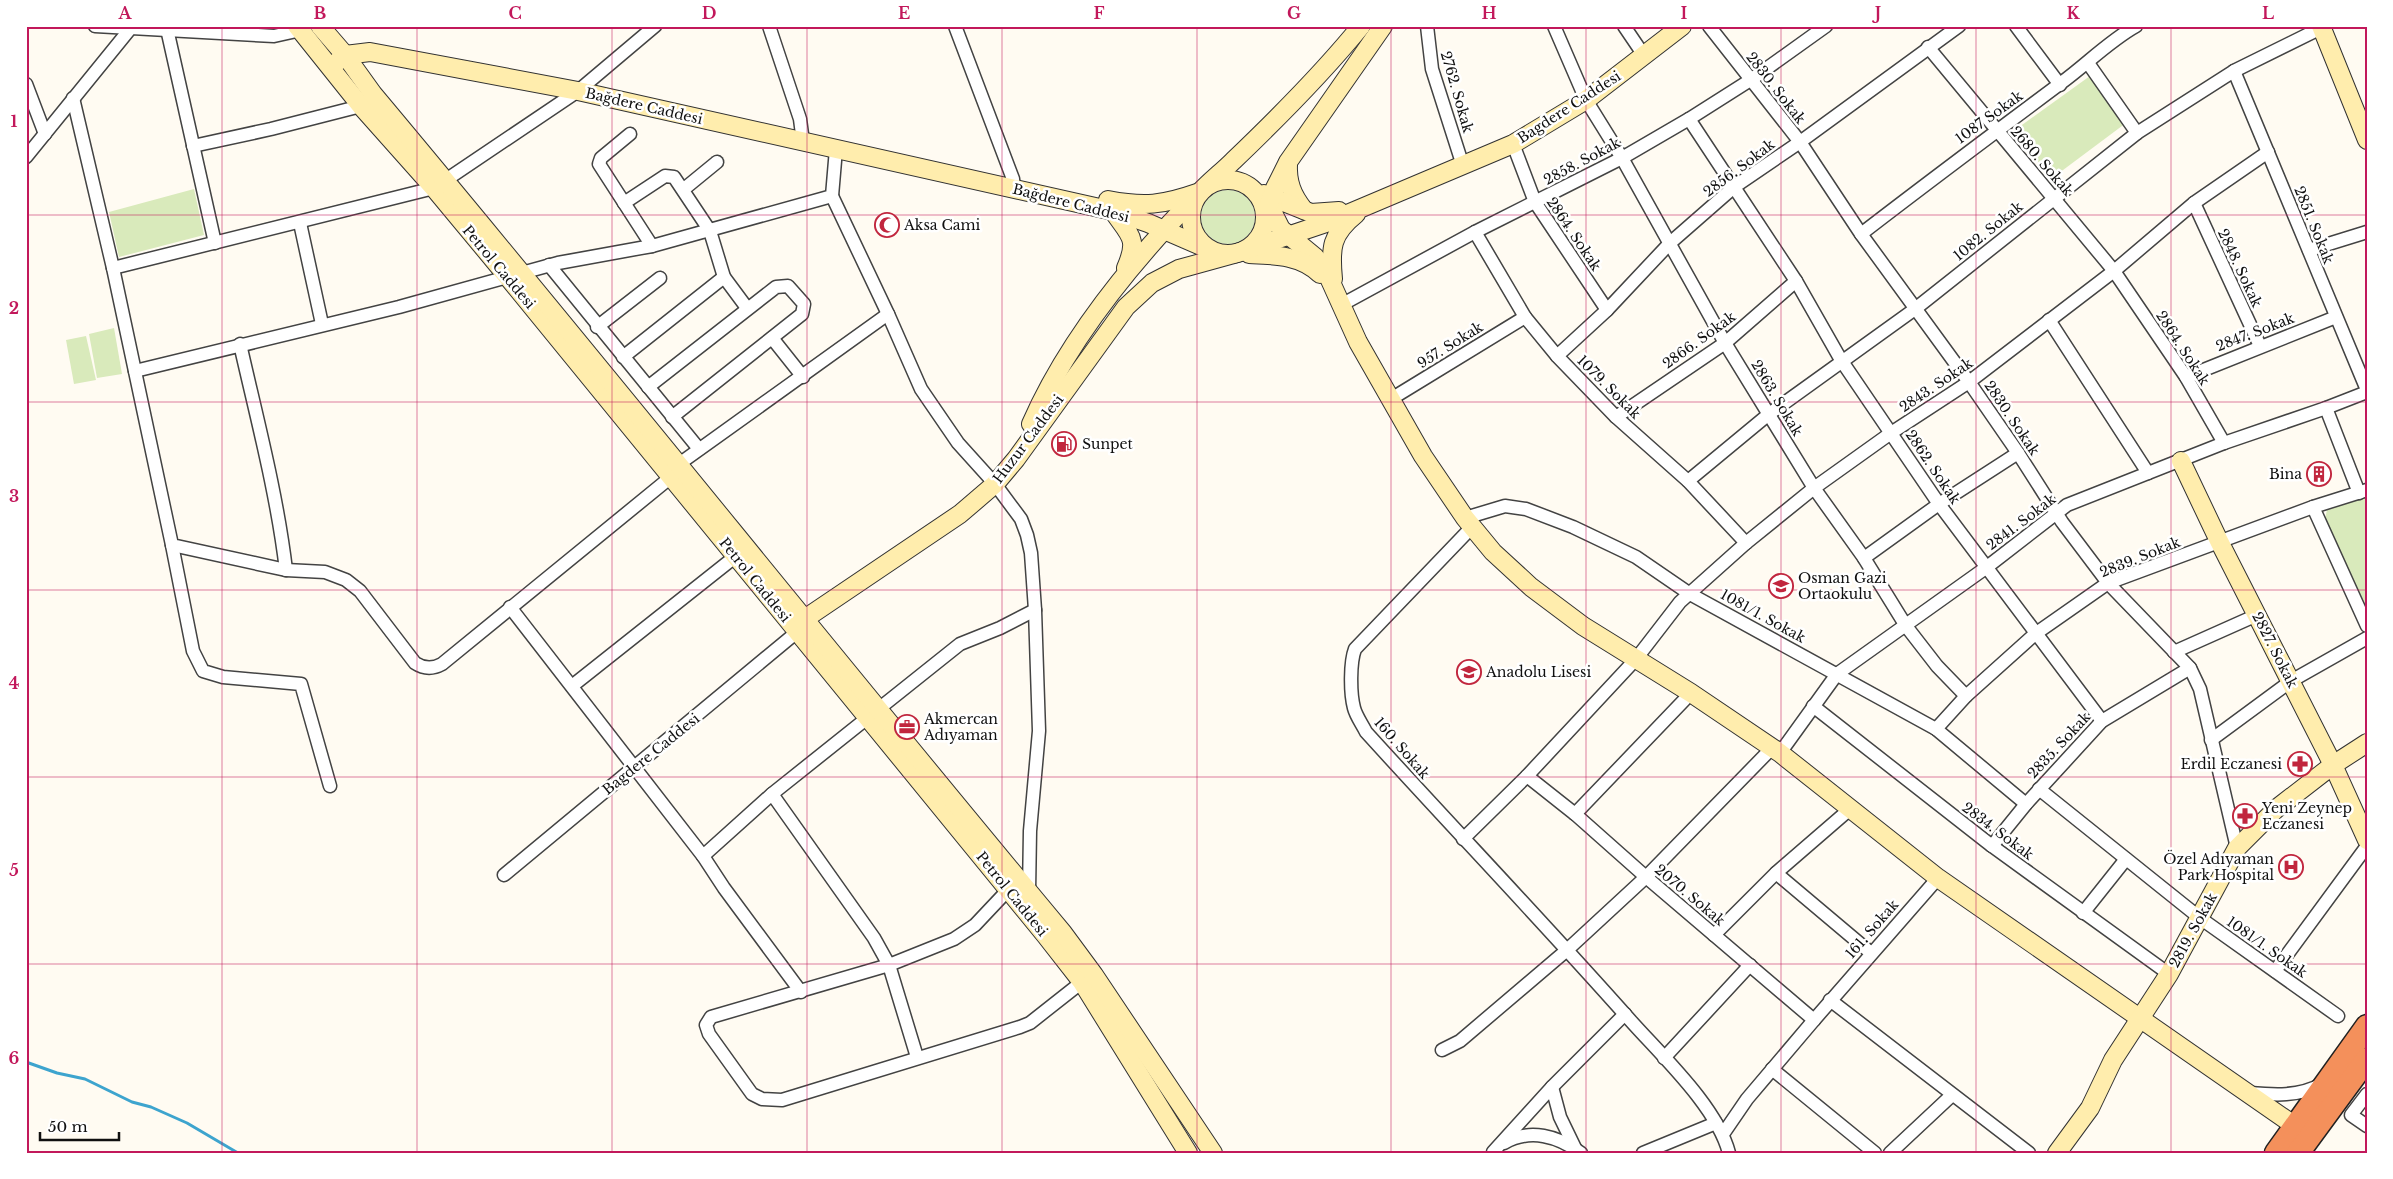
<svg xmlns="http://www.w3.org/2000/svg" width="2393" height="1179" font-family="'Libre Baskerville',serif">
	<rect width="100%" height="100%" fill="#fffbf2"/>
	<g fill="#d9eabb">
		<path d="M 2090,76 L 2126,123 L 2051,179 L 2015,130 Z"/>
		<path d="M 194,189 L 204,235 L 119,257 L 109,212 Z"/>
		<circle cx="1228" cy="217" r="27"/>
		<path d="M 114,328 L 122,374 L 97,378 L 89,334 Z"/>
		<path d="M 86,336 L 96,380 L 74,384 L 66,340 Z"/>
		<path d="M 2367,496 L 2367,613 L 2325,519 L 2327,510 Z"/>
	</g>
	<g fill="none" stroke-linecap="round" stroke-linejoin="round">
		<path stroke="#3da4ce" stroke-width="3" d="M 26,1062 L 57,1073 L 85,1079 L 132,1102 L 151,1107 L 187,1123 L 238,1153"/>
		<defs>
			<g id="street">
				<path d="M 95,26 L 274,36 L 301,30 L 306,27"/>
				<path d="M 769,26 L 800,119 L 803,142"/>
				<path d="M 955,26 L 1013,179 L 1014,189"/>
				<path d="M 1427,26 L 1432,69 L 1463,166"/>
				<path d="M 1554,26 L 1586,100 L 1622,158 L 1725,343 L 1814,488 L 1864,558 L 1906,626 L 1937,666 L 1966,696"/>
				<path d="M 1624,26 L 1645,57"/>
				<path d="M 1709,26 L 1800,142 L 1861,234 L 1969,382 L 2018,453 L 2062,522 L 2108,583 L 2190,668 L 2200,689 L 2237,848"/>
				<path d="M 2016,26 L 2060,85"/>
				<path d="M 167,29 L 215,243"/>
				<path d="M 1928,47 L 2114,271 L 2186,377 L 2224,443"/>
				<path d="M 2088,63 L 2137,133"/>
				<path d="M 2234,71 L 2367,390"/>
				<path d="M 26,84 L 45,134"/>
				<path d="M 73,98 L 113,268 L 172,545 L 286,570 L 325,572 L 346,580 L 360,591 L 415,663 C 424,669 433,669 442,664 L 671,477"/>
				<path d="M 1689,119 L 1796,281 L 1841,360 L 1939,504 L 2102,721"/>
				<path d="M 630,134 L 601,158 L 599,164 L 652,246"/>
				<path d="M 1513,144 L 1535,202 L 1607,310"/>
				<path d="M 193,146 L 271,129 L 361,106"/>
				<path d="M 26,157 L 130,29"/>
				<path d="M 684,189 L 717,162"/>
				<path d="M 832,196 L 888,314 L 921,389 L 958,443 L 995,484 L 1021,519 L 1027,535 L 1031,553 L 1035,610 L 1039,731 L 1030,831 L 1029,892"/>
				<path d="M 624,203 L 665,176 L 674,177 L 710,231 L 724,277 L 747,308"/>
				<path d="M 2194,203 L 2260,346"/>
				<path d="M 300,223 L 322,324"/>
				<path d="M 1475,232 L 1525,317 L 1557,356 L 1616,417 L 1688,481 L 1746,543"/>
				<path d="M 1861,234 C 1927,183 1994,133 2061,83 C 2086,65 2109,41 2136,26"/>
				<path d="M 2309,250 L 2367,232"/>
				<path d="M 549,265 L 699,449"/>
				<path d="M 113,268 L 434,188 L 578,91 L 655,26"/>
				<path d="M 1341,305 L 1475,232 L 1622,158 L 1689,119 L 1752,79 L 1826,26"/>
				<path d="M 2049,320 L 2148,473"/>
				<path d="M 597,327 L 660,278"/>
				<path d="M 772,338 L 803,377"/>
				<path d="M 240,344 C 257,419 277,494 286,570"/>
				<path d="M 1557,356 L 1607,310 L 1670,243 L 1734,187 L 1800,142 L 1959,26"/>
				<path d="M 623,357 L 724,277"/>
				<path d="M 135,371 L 399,307 L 558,263 L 652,246 L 832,196 L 836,149"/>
				<path d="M 2186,377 L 2336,317"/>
				<path d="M 648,387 L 776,287 L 788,286 L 804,304 L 802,314 L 672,417"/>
				<path d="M 1391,399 L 1525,317"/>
				<path d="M 2326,408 L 2359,493"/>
				<path d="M 1616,417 L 1725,343 L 1796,281"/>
				<path d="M 679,464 L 888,314"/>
				<path d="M 1688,481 L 1769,414 L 1915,309 L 2137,133 L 2234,71 L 2321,28"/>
				<path d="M 2313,507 L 2367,626"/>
				<path d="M 1465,518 L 1505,506 L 1526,509 L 1573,527 L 1636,557 L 1690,594 L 1936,729 L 2026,804"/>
				<path d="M 1472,527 L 1355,649 C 1350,662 1350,693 1354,708 C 1356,716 1362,724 1366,732 C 1454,829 1544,923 1630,1020 C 1662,1056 1717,1107 1729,1153"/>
				<path d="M 172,545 L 193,651 L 203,671 L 223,677 L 301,684 L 330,786"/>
				<path d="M 1864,558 L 1939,504 L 2018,453"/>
				<path d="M 510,607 L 703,856 L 724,888 L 801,992"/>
				<path d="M 2174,652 L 2257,615"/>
				<path d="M 572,686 L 736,556"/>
				<path d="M 1813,706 L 1992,846 L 2169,974"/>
				<path d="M 1936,729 L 1966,696 L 2035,634 L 2108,583 L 2313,507 L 2367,490"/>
				<path d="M 2211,740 L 2291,681 L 2367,638"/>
				<path d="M 1780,753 L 1837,674 L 1987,567 L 2067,505 L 2224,443 L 2326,408 L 2367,392"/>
				<path d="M 1527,776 L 1575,814 L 1646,877 L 1814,1020 L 1938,878"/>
				<path d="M 2039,789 L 2200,918 L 2338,1016"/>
				<path d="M 772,794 L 874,938 L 889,965 L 917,1057"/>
				<path d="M 1575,814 L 1691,693"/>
				<path d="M 1463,839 L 1527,776 L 1636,659 L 1680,602 L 1746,543 L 1814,488 L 1891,433 L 1969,382 L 2114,271 L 2194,203 L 2268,152"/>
				<path d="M 1992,846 L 2026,804 L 2102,721 L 2190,668"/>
				<path d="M 703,856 L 772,794 L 960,644 L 1000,628 L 1035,610"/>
				<path d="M 1776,873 L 1871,953"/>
				<path d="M 504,875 L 797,632"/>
				<path d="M 1008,890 L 975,925 L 954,939 L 889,965 L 711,1017 L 706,1025 L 709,1034 L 752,1094 L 762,1099 L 782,1100 L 1020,1027 L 1030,1023 L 1082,982"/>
				<path d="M 2083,913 L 2126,859"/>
				<path d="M 1714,935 L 1776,873 L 1850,809"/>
				<path d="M 2275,971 L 2367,846"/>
				<path d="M 1830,1000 L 2029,1153"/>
				<path d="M 1442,1050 L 1460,1041 L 1567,950 L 1646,877 L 1772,748"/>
				<path d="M 1664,1058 L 1750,965"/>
				<path d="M 1772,1069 L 1875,1153"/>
				<path d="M 1552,1087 L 1560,1117 L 1575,1148"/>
				<path d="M 2249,1093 C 2274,1095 2299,1097 2322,1084"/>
				<path d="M 2367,1094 L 2351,1115 L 2367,1126"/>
				<path d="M 1723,1134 L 1747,1099 L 1814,1020"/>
				<path d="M 1504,1143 C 1530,1128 1558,1136 1581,1153"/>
				<path d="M 1493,1152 L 1552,1087 L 1625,1014"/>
				<path d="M 1643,1153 L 1716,1123"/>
				<path d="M 1890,1153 L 1952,1095"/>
			</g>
			<g id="secondary">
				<path d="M 297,26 L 361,106 L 434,188 L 507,276 L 1046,936 L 1082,982 L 1188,1153"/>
				<path d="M 320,26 L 345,55 L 373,94 C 606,372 831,655 1063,933 L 1094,975 L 1213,1153"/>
				<path d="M 2321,26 L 2367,140"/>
				<path d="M 337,62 L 345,55 L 370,52 L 578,91 L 1113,211 L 1148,223 L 1208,249"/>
				<path d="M 1288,163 C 1287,182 1292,195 1304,210"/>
				<circle cx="1228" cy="217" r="37"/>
				<path d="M 1264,194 L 1311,213 L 1339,211"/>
				<path d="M 1271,197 L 1274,215 L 1281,229 L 1315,257 L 1325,269 L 1358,342 L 1423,456 L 1465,518 L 1493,552 L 1531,587 L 1583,626 L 1691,693 L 1780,753 L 1938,878 L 2295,1126"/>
				<path d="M 1108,200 C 1144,207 1163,205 1197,193"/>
				<path d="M 1268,207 L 1275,188 L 1288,162 L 1383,26"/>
				<path d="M 1113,211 C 1130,236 1139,238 1126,268"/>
				<path d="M 1249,254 C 1274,255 1301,255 1320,274"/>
				<path d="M 1333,279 C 1330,248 1331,234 1356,214"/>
				<path d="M 1031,424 C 1069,337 1134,259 1200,192 C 1210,181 1222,172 1233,161 C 1278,118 1322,74 1361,26"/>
				<path d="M 2181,461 L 2219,541 L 2333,765 L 2367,840"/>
				<path d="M 803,620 L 960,514 L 995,484 L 1016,459 L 1126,307 L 1152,283 L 1179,269 L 1237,253 L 1326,223 L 1513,144 L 1586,100 L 1682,26"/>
				<path d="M 2057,1153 L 2090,1108 L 2113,1060 L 2169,974 L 2237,848 L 2276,809 L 2333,765 L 2367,743"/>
			</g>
			<g id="highway">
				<path d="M 2276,1153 L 2367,1026"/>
				<path d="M 2298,1153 L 2367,1059"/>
			</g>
		</defs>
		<use href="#street" stroke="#434343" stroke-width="15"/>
		<use href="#secondary" stroke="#323232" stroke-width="20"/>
		<use href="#highway" stroke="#212121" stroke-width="25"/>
		<use href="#street" stroke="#fff" stroke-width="12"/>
		<use href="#secondary" stroke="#ffedad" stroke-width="18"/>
		<use href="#highway" stroke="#f4905b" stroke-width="22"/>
	</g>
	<path fill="none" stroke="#c2185b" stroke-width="1" stroke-opacity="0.55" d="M 222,26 L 222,1153M 417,26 L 417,1153M 612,26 L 612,1153M 807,26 L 807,1153M 1002,26 L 1002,1153M 1197,26 L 1197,1153M 1391,26 L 1391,1153M 1586,26 L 1586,1153M 1781,26 L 1781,1153M 1976,26 L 1976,1153M 2171,26 L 2171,1153M 26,215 L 2367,215M 26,402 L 2367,402M 26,590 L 2367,590M 26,777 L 2367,777M 26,964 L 2367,964"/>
	<defs>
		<symbol id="mosque-ring" viewBox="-11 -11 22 22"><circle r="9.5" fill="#fff" stroke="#c1263e" stroke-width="1.5"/><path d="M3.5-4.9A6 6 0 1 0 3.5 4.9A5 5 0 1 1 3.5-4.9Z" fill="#c1263e"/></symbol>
		<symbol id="fuel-ring" viewBox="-11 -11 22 22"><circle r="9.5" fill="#fff" stroke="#c1263e" stroke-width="1.5"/><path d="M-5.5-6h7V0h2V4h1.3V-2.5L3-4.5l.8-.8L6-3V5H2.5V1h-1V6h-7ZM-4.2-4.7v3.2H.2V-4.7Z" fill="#c1263e"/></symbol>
		<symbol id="building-ring" viewBox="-11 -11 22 22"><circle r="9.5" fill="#fff" stroke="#c1263e" stroke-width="1.5"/><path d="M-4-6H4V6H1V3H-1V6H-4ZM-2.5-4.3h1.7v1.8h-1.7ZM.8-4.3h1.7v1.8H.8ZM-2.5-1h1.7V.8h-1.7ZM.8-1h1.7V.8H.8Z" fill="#c1263e"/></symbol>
		<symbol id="school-ring" viewBox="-11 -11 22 22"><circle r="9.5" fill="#fff" stroke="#c1263e" stroke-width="1.5"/><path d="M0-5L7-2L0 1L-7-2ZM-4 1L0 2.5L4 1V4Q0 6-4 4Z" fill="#c1263e"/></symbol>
		<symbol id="office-ring" viewBox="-11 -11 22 22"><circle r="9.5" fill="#fff" stroke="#c1263e" stroke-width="1.5"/><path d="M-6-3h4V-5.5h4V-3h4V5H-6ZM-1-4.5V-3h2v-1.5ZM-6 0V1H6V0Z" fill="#c1263e"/></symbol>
		<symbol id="pharmacy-ring" viewBox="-11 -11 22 22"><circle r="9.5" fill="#fff" stroke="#c1263e" stroke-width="1.5"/><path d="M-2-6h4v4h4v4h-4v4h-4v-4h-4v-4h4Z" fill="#c1263e"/></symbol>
		<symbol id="hospital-ring" viewBox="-11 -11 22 22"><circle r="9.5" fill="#fff" stroke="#c1263e" stroke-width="1.5"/><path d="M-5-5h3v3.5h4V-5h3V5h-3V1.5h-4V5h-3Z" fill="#c1263e"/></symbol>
	</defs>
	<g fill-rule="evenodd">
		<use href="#mosque-ring" x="873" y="211" width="28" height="28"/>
		<use href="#fuel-ring" x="1050" y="430" width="28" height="28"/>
		<use href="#building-ring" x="2305" y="460" width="28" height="28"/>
		<use href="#school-ring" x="1767" y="572" width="28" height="28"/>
		<use href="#school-ring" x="1455" y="658" width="28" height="28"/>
		<use href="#office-ring" x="893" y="713" width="28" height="28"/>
		<use href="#pharmacy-ring" x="2286" y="750" width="28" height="28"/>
		<use href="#pharmacy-ring" x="2231" y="802" width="28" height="28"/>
		<use href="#hospital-ring" x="2277" y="853" width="28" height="28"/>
	</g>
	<g text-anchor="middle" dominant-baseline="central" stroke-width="5" stroke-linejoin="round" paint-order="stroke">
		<g font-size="14" fill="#101010" stroke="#fff">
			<text transform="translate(1776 88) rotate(52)">2830. Sokak</text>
			<text transform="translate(1457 92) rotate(74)">2762. Sokak</text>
			<text transform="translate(644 106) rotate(13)">Bağdere Caddesi</text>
			<text transform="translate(1569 107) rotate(-33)">Bagdere Caddesi</text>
			<text transform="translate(1989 117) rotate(-36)">1087 Sokak</text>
			<text transform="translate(1582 161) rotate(-28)">2858. Sokak</text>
			<text transform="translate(2042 161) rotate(49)">2680. Sokak</text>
			<text transform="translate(1739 168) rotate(-37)">2856. Sokak</text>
			<text transform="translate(1071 203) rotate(14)">Bağdere Caddesi</text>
			<text transform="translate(2314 225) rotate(68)">2851. Sokak</text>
			<text transform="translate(1988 231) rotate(-39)">1082. Sokak</text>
			<text transform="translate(1574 234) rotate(56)">2864. Sokak</text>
			<text transform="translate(499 267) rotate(50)">Petrol Caddesi</text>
			<text transform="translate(2240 268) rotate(65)">2848. Sokak</text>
			<text transform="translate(2255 332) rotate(-21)">2847. Sokak</text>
			<text transform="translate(1699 340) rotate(-36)">2866. Sokak</text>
			<text transform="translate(1450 345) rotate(-32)">957. Sokak</text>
			<text transform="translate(2183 348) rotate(57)">2864. Sokak</text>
			<text transform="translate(1936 385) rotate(-34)">2843. Sokak</text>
			<text transform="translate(1609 387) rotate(45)">1079. Sokak</text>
			<text transform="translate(1777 398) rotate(59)">2863. Sokak</text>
			<text transform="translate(2012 418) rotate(56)">2830. Sokak</text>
			<text transform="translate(1028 439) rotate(-53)">Huzur Caddesi</text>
			<text transform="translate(1933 467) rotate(56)">2862. Sokak</text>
			<text transform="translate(2021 522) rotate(-37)">2841. Sokak</text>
			<text transform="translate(2140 557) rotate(-22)">2839. Sokak</text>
			<text transform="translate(755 580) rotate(51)">Petrol Caddesi</text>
			<text transform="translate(1763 616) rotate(29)">1081/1. Sokak</text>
			<text transform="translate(2275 650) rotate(63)">2827. Sokak</text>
			<text transform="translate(2059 745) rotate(-47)">2835. Sokak</text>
			<text transform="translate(1402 748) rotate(49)">160. Sokak</text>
			<text transform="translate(651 754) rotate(-39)">Bagdere Caddesi</text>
			<text transform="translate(1998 831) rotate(37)">2834. Sokak</text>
			<text transform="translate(1012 894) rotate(51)">Petrol Caddesi</text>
			<text transform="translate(1690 895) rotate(40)">2070. Sokak</text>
			<text transform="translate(1872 929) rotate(-49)">161. Sokak</text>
			<text transform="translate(2193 930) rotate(-61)">2819. Sokak</text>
			<text transform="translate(2267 947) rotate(35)">1081/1. Sokak</text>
		</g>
		<g font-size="14" fill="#101010" stroke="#fff" text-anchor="start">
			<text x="904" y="225">Aksa Cami</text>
			<text x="1082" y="444">Sunpet</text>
			<text x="2302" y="474" text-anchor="end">Bina</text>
			<text x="1798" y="578">Osman Gazi<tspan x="1798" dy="16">Ortaokulu</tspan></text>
			<text x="1486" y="672">Anadolu Lisesi</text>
			<text x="924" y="719">Akmercan<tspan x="924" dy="16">Adıyaman</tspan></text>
			<text x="2282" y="764" text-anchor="end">Erdil Eczanesi</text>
			<text x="2262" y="808">Yeni Zeynep<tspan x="2262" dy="16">Eczanesi</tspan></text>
			<text x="2274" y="859" text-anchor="end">Özel Adıyaman<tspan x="2274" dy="16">Park Hospital</tspan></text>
		</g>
	</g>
	<rect width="2393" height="1179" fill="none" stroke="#ffffff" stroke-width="55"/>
	<path d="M40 1132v8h79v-8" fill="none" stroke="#101010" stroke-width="2.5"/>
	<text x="48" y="1132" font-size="15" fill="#101010" stroke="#ffffff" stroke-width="4" paint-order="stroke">50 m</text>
	<rect x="28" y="28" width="2338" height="1124" fill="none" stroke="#c2185b" stroke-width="2"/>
	<g font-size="16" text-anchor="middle" font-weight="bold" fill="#c2185b">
		<text x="125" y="19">A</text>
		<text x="320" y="19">B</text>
		<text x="515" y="19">C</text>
		<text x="709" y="19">D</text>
		<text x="904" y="19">E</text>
		<text x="1099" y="19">F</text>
		<text x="1294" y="19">G</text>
		<text x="1489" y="19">H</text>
		<text x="1684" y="19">I</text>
		<text x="1878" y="19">J</text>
		<text x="2073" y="19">K</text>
		<text x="2268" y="19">L</text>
		<text x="14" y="127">1</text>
		<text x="14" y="314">2</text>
		<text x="14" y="502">3</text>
		<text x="14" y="689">4</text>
		<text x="14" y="876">5</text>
		<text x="14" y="1064">6</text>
	</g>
</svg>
